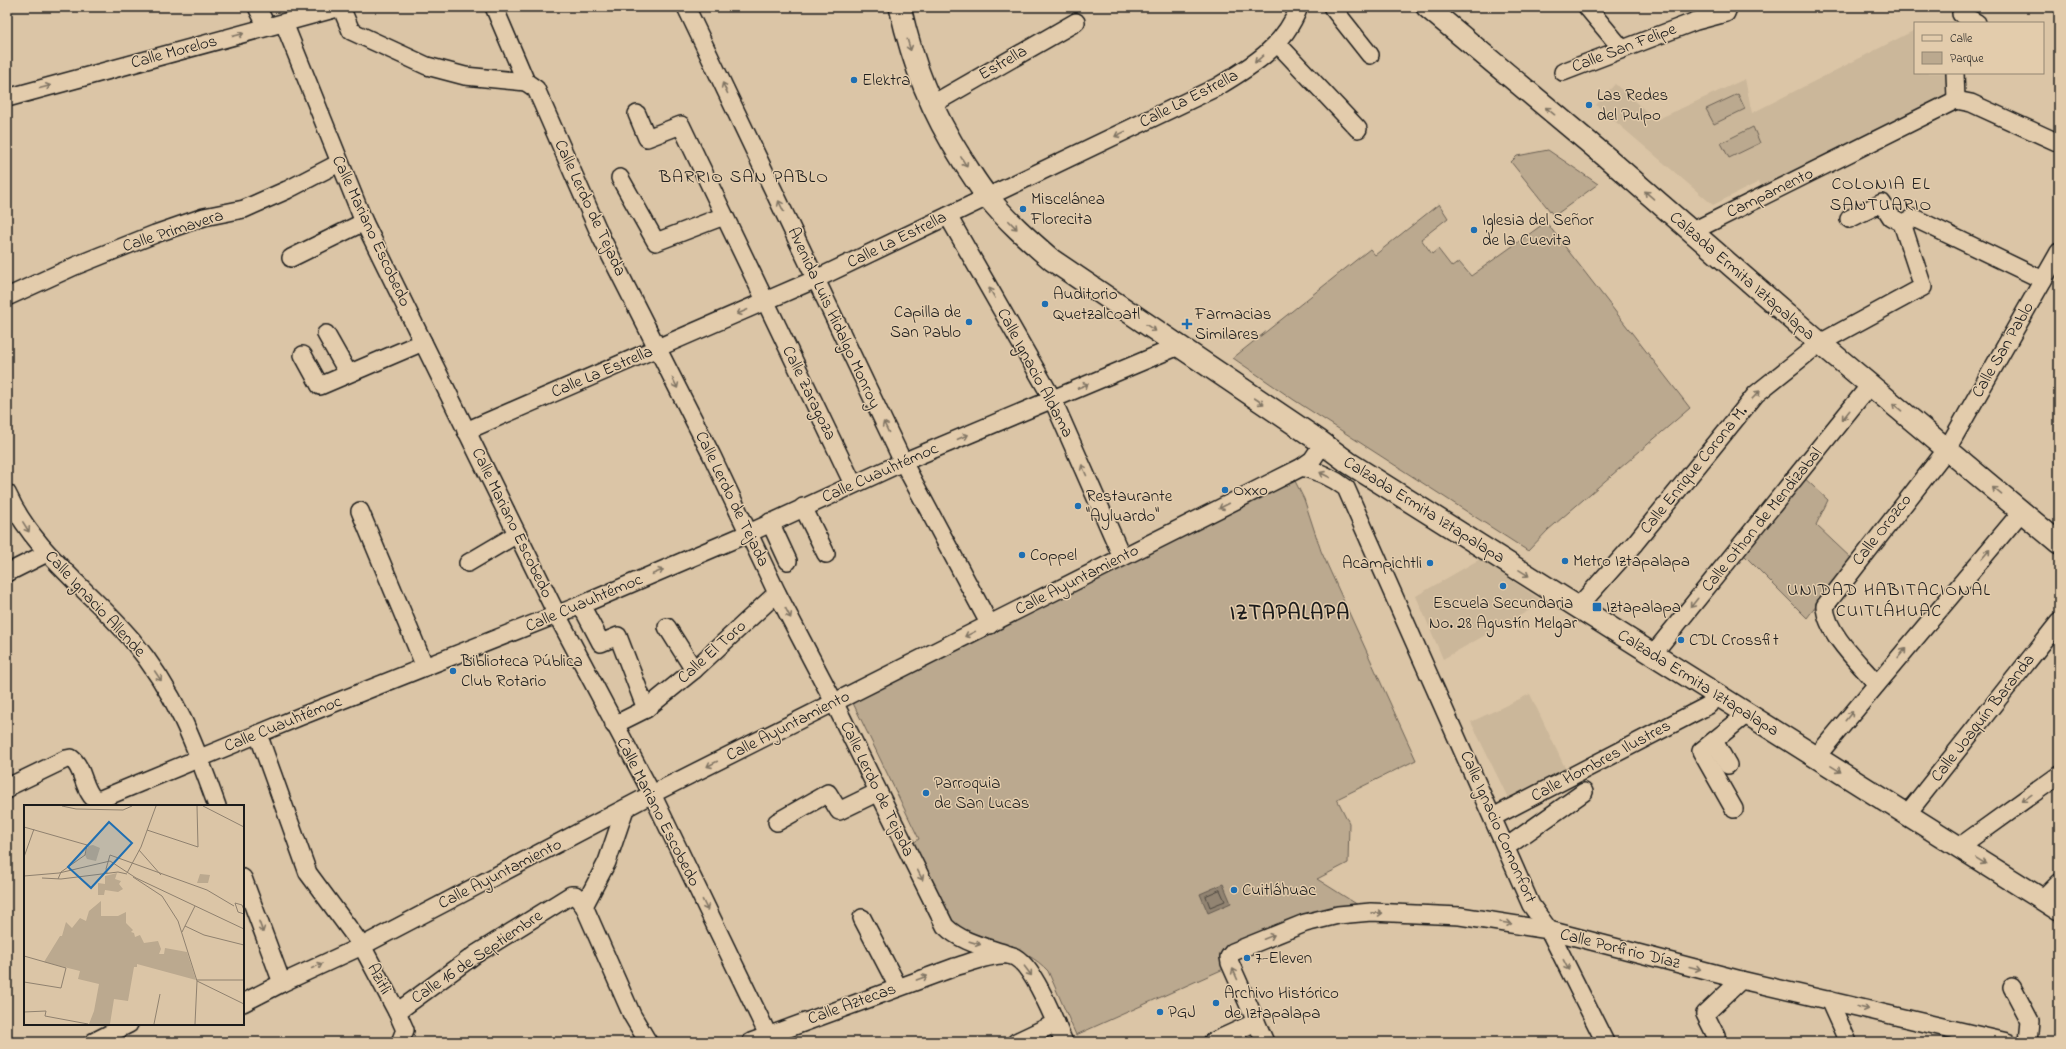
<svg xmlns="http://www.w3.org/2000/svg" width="2066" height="1049" font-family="'Indie Flower',sans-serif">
	<rect width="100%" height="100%" fill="#dbc5a6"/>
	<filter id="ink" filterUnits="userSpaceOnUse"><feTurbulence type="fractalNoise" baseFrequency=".025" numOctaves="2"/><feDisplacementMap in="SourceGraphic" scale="8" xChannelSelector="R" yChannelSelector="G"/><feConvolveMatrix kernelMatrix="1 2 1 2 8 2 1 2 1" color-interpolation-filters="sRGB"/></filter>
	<g filter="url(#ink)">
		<g fill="#cbb79a">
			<path d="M 1915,30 L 1915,73 L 1946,73 L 1944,101 L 1763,190 L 1759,182 L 1713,205 L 1596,105 L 1615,84 L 1656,120 L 1745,79 L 1752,113 Z"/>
			<path d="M 1480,559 L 1544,602 L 1443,659 L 1416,596 Z"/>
			<path d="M 1530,694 L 1568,774 L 1510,802 L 1471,722 Z"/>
		</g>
		<g fill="#bba98f" stroke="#6c6256">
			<path d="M 1738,94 L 1745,109 L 1714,124 L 1706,109 Z"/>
			<path d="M 1753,127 L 1760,143 L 1729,158 L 1721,143 Z"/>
			<path d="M 1548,150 L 1598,184 L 1554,216 L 1511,162 L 1517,156 Z"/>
			<path d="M 1439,204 L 1448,218 L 1421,239 L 1432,254 L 1438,249 L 1452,267 L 1459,262 L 1471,276 L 1546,222 L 1690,408 L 1548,530 L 1528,551 L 1294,400 L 1233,358 L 1370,249 L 1375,255 Z"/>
			<path d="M 1800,474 L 1828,500 L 1816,525 L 1852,559 L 1807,618 L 1740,551 Z"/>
			<path d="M 1292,475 L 1304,499 L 1321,551 L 1416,760 L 1337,799 L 1349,823 L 1348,863 L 1317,879 L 1366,910 L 1228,950 L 1228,967 L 1076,1035 L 1048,971 C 1025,946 988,941 956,932 L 908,846 L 919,839 L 851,699 Z"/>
		</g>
		<path fill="#928472" stroke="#635a50" d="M 1223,884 L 1231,903 L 1208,913 L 1200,894 Z"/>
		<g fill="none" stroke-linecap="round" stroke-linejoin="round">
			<path stroke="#4b463e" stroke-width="1" d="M 1220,890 L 1225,901 L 1210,907 L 1206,896 Z"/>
			<defs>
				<g id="minor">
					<path d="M 257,7 L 267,27"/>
					<path d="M 341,7 L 351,31 L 427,66 L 465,76 L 526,82"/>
					<path d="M 494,7 L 526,82 L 536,89 L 602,239 L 712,456 L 777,593 L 834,702 L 945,926 C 962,943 987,947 1009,955"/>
					<path d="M 686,7 L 903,462 L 990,625"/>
					<path d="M 1332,7 L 1370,55"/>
					<path d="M 1587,7 L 1622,49"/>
					<path d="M 1961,14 L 1977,23"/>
					<path d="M 284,23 L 364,222 L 557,615 L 652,794 L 768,1035"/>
					<path d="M 1277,43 L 1358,129"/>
					<path d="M 1563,72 L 1696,21 L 1726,13 L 1728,8"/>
					<path d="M 1955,73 L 1956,100"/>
					<path d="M 7,98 L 341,7"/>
					<path d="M 1956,100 L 1971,103 L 2059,143"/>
					<path d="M 931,105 L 1076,22"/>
					<path d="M 637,114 L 647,138 L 681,125 L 853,484"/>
					<path d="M 620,178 L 656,242 L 724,216"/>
					<path d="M 948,216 L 1052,398 L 1122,557"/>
					<path d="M 1902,223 L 1914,218 L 2043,280"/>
					<path d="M 1691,232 L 1956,100"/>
					<path d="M 291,258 L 364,222"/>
					<path d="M 7,297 L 75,266 L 155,234 L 204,217 L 244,209 L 287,190 L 339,163"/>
					<path d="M 326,334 L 348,373"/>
					<path d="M 303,355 L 320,386 L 423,342"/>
					<path d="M 466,431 L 816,279 L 1217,87 C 1252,66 1284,47 1299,7"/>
					<path d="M 1302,467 C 1319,472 1332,477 1346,488 L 1531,905 L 1549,930 L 1605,1042"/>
					<path d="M 7,493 C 34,553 90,590 132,640 C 176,693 194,742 217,806"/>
					<path d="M 803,507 L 826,554"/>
					<path d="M 360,511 L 425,667"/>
					<path d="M 770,522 L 788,561"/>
					<path d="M 468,563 L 517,534"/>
					<path d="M 7,573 L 47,553"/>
					<path d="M 581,605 L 601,643 L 618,636 L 646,709"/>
					<path d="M 1578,607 L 1635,543 L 1756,394 L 1820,343 L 1923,287 L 1902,223 L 1891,217 L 1882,203 L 1849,219"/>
					<path d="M 667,627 L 694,670"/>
					<path d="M 1653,654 L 1870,385"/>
					<path d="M 1876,683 C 1859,663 1826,633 1825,606 L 1947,449 L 2059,252"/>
					<path d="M 614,725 L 646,709 L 694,670 L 777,593"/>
					<path d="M 258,734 L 308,873 L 362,946 L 397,1012"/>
					<path d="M 1714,741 L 1728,765"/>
					<path d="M 1816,757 L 2022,511"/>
					<path d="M 7,790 L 8,787 L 66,759 L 71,758 C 84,768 82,787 94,799 L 101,799 L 299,717 L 581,605 L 749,533 L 903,462 L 1179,346"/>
					<path d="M 1734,809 L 1701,751 L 1747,714"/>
					<path d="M 1907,814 L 2059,622"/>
					<path d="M 1493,817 L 1709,705"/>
					<path d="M 777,822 L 828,793 L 839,811 L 878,792"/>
					<path d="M 1512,843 L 1584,792"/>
					<path d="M 1959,847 L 2059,775"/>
					<path d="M 243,878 L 282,983"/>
					<path d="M 2042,899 L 2059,882"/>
					<path d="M 584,906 L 607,862 L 625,809"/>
					<path d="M 862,918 L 898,987"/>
					<path d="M 2012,987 L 2030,1021 L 2028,1042"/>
					<path d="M 1829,1000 L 1848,1042"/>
					<path d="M 243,1003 L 282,983 L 362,946 L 652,794 L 1302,467 L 1312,460 L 1320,448 L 1318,440"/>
					<path d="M 93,1042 L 129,1024"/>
					<path d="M 400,1042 L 405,1030 L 397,1012 L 476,954 L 571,895 L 575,895 L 584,906 L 632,1015 L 648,1042"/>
					<path d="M 751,1042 L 955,967 C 969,963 994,953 1009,955 C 1032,958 1055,1023 1064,1042"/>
					<path d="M 1016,1042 L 1056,1023"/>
					<path d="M 1212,1042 L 1256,1022"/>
					<path d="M 1265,1042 L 1230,963 L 1229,957 L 1233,952 L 1305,923 L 1338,915 L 1371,912 L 1460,916 L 1549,930 L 1741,980 L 2007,1042"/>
					<path d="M 1716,1042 L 1716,1036 L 1705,1014 L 1741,980"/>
				</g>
				<g id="major">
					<path d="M 900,7 C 913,65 931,111 963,161 C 971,173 978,185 987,196 C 1006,220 1029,240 1052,260 L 1318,440 L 1349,463 L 2059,910"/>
					<path d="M 1427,7 L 1605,156 L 1820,343 L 2059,543"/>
				</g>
			</defs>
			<use href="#minor" stroke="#1c1c1c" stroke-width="20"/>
			<use href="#major" stroke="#1c1c1c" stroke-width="24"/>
			<use href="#minor" stroke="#e3ccac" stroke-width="17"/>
			<use href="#major" stroke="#e3ccac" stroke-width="21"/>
		</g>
		<defs><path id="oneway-shaft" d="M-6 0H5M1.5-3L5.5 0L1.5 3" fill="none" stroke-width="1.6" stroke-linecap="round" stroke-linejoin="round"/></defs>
		<g stroke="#807464">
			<use href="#oneway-shaft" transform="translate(238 35) rotate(-15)"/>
			<use href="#oneway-shaft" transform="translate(909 45) rotate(73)"/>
			<use href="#oneway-shaft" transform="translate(1259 59) rotate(139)"/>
			<use href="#oneway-shaft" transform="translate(45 87) rotate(-15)"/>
			<use href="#oneway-shaft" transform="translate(725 88) rotate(-115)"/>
			<use href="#oneway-shaft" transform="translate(1550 111) rotate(-141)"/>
			<use href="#oneway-shaft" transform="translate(1120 134) rotate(154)"/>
			<use href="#oneway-shaft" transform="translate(964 162) rotate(58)"/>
			<use href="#oneway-shaft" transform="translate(1649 195) rotate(-139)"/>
			<use href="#oneway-shaft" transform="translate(781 206) rotate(-115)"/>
			<use href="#oneway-shaft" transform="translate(1013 225) rotate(46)"/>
			<use href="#oneway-shaft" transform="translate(992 293) rotate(-120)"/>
			<use href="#oneway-shaft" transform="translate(742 312) rotate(157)"/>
			<use href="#oneway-shaft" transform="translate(1151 328) rotate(34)"/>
			<use href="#oneway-shaft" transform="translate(675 383) rotate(64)"/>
			<use href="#oneway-shaft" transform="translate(1083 386) rotate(-22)"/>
			<use href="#oneway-shaft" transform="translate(1756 395) rotate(-46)"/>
			<use href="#oneway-shaft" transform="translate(1259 401) rotate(33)"/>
			<use href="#oneway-shaft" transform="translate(1897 407) rotate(-140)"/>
			<use href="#oneway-shaft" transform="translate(1846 415) rotate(129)"/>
			<use href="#oneway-shaft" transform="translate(886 427) rotate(-115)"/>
			<use href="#oneway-shaft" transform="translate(963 437) rotate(-23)"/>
			<use href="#oneway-shaft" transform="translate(1084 470) rotate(-114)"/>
			<use href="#oneway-shaft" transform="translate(1325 475) rotate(-153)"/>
			<use href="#oneway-shaft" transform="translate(1997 491) rotate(-140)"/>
			<use href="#oneway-shaft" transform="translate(1224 506) rotate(153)"/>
			<use href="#oneway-shaft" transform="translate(26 527) rotate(58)"/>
			<use href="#oneway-shaft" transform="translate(1986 554) rotate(-50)"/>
			<use href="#oneway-shaft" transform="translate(658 572) rotate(-23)"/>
			<use href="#oneway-shaft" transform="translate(1524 573) rotate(32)"/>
			<use href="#oneway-shaft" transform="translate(1694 603) rotate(129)"/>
			<use href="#oneway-shaft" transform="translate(788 613) rotate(62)"/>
			<use href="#oneway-shaft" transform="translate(970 634) rotate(154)"/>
			<use href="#oneway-shaft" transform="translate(1902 653) rotate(-50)"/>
			<use href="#oneway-shaft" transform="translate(158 676) rotate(56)"/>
			<use href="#oneway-shaft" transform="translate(1849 716) rotate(-51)"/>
			<use href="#oneway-shaft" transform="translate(712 764) rotate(153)"/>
			<use href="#oneway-shaft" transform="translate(1836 769) rotate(32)"/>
			<use href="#oneway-shaft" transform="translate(2027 798) rotate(144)"/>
			<use href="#oneway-shaft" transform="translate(1981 861) rotate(32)"/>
			<use href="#oneway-shaft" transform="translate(920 875) rotate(63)"/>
			<use href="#oneway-shaft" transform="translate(705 905) rotate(64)"/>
			<use href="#oneway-shaft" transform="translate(1377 913) rotate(1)"/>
			<use href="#oneway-shaft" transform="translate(1506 923) rotate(9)"/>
			<use href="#oneway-shaft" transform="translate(261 927) rotate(70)"/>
			<use href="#oneway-shaft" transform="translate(1269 937) rotate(-22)"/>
			<use href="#oneway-shaft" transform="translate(975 943) rotate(16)"/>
			<use href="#oneway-shaft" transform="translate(1566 965) rotate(63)"/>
			<use href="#oneway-shaft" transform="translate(317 966) rotate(-25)"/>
			<use href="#oneway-shaft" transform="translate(1695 968) rotate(14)"/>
			<use href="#oneway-shaft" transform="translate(1028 971) rotate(53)"/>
			<use href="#oneway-shaft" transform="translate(1235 974) rotate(-114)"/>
			<use href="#oneway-shaft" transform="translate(922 978) rotate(-20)"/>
			<use href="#oneway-shaft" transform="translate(1863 1008) rotate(14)"/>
		</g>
	</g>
	<g fill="#1f6fb2" stroke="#e3ccac" stroke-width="1.5">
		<circle cx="854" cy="80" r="4"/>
		<circle cx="1589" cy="105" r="4"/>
		<circle cx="1023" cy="209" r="4"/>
		<circle cx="1474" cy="230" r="4"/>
		<circle cx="1045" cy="304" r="4"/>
		<circle cx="969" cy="322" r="4"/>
		<path d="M1185 318h4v4h4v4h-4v4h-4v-4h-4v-4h4z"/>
		<circle cx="1225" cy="490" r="4"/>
		<circle cx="1078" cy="506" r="4"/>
		<circle cx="1022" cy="555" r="4"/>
		<circle cx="1565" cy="561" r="4"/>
		<circle cx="1430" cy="563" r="4"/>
		<circle cx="1503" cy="586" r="4"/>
		<rect x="1592" y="602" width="10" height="10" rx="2"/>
		<circle cx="1681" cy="640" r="4"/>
		<circle cx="453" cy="671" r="4"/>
		<circle cx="926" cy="793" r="4"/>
		<circle cx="1234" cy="890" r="4"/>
		<circle cx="1247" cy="958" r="4"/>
		<circle cx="1216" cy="1003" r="4"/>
		<circle cx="1160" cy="1012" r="4"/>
	</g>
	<g text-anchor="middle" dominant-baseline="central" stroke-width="3" stroke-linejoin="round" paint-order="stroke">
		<g font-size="17" fill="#1c1c1c" stroke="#e3ccac">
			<text transform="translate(1624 48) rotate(-21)">Calle San Felipe</text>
			<text transform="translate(174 52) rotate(-15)">Calle Morelos</text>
			<text transform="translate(1003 63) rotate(-30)">Estrella</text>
			<text transform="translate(1189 99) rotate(-27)">Calle La Estrella</text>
			<text transform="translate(1770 193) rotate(-26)">Campamento</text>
			<text transform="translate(590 208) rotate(65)">Calle Lerdo de Tejada</text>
			<text transform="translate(173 231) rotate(-18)">Calle Primavera</text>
			<text transform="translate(371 231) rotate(65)">Calle Mariano Escobedo</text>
			<text transform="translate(897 240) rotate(-26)">Calle La Estrella</text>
			<text transform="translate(1742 276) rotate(41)">Calzada Ermita Iztapalapa</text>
			<text transform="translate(834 318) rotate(65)">Avenida Luis Hidalgo Monroy</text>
			<text transform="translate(2003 350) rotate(-60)">Calle San Pablo</text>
			<text transform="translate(602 372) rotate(-23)">Calle La Estrella</text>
			<text transform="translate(1035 373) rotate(62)">Calle Ignacio Aldama</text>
			<text transform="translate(809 393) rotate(64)">Calle Zaragoza</text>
			<text transform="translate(1694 470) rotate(-51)">Calle Enrique Corona M.</text>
			<text transform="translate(880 473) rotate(-24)">Calle Cuauhtémoc</text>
			<text transform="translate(732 499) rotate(64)">Calle Lerdo de Tejada</text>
			<text transform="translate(1424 510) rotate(32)">Calzada Ermita Iztapalapa</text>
			<text transform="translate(1762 520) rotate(-51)">Calle Othon de Mendizabal</text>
			<text transform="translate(512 523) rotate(64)">Calle Mariano Escobedo</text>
			<text transform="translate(1882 530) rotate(-52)">Calle Orozco</text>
			<text transform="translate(1077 580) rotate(-27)">Calle Ayuntamiento</text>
			<text transform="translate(584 603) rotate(-23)">Calle Cuauhtémoc</text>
			<text transform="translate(95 604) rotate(47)">Calle Ignacio Allende</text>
			<text transform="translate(712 652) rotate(-42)">Calle El Toro</text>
			<text transform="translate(1698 683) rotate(32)">Calzada Ermita Iztapalapa</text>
			<text transform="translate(1983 718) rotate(-52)">Calle Joaquín Baranda</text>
			<text transform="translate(283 724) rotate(-22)">Calle Cuauhtémoc</text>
			<text transform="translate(788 726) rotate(-27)">Calle Ayuntamiento</text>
			<text transform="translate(1601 761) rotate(-28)">Calle Hombres Ilustres</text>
			<text transform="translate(877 789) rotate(64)">Calle Lerdo de Tejada</text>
			<text transform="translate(658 812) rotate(63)">Calle Mariano Escobedo</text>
			<text transform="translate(1498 827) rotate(66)">Calle Ignacio Comonfort</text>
			<text transform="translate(500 874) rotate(-27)">Calle Ayuntamiento</text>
			<text transform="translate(1620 949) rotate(14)">Calle Porfirio Díaz</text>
			<text transform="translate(477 957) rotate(-34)">Calle 16 de Septiembre</text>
			<text transform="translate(379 979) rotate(62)">Azitli</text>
			<text transform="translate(852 1004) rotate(-20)">Calle Aztecas</text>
		</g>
		<g font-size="17" fill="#1c1c1c" stroke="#e3ccac" text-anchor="start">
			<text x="862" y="80">Elektra</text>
			<text x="1597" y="95">Las Redes<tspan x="1597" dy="20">del Pulpo</tspan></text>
			<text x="1031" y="199">Miscelánea<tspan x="1031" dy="20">Florecita</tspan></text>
			<text x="1482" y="220">Iglesia del Señor<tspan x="1482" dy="20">de la Cuevita</tspan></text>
			<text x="1053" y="294">Auditorio<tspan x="1053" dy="20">Quetzalcoatl</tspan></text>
			<text x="961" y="312" text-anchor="end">Capilla de<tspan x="961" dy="20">San Pablo</tspan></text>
			<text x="1195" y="314">Farmacias<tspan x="1195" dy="20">Similares</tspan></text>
			<text x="1233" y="490">Oxxo</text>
			<text x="1086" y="496">Restaurante<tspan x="1086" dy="20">"Ayluardo"</tspan></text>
			<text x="1030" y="555">Coppel</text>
			<text x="1573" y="561">Metro Iztapalapa</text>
			<text x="1422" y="563" text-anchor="end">Acampichtli</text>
			<text x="1503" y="603" text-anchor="middle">Escuela Secundaria<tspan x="1503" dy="20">No. 28 Agustín Melgar</tspan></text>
			<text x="1606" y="607">Iztapalapa</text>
			<text x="1689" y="640">CDL Crossfit</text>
			<text x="461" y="661">Biblioteca Pública<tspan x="461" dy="20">Club Rotario</tspan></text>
			<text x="934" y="783">Parroquia<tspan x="934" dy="20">de San Lucas</tspan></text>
			<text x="1242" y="890">Cuitláhuac</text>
			<text x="1255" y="958">7-Eleven</text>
			<text x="1224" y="993">Archivo Histórico<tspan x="1224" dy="20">de Iztapalapa</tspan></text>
			<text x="1168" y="1012">PGJ</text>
		</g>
		<g font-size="18" letter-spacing="1" fill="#1c1c1c" stroke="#e3ccac">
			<text x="744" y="178">BARRIO SAN PABLO</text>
			<text x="1881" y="185">COLONIA EL<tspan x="1881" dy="21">SANTUARIO</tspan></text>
			<text x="1889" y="591">UNIDAD HABITACIONAL<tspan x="1889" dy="21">CUITLÁHUAC</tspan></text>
		</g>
		<g font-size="21" font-weight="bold" letter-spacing="1" fill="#1c1c1c" stroke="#e3ccac">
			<text x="1290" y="614">IZTAPALAPA</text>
		</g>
	</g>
	<g transform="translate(24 805)">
		<rect width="220" height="220" fill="#dbc5a6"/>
		<path d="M 69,40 L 76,43 L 72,56 L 63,54 L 61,50 L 64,41 ZM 93,68 L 91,74 L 97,76 L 95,79 L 99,84 L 94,87 L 81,85 L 80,90 L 74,90 L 74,78 L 81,79 L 81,71 ZM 176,69 L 186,70 L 184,78 L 173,78 ZM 77,96 L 77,111 L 94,111 L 102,107 L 102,118 L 109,125 L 107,127 L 110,128 L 111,132 L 116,130 L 120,138 L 134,136 L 137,144 L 135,149 L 140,149 L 141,143 L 163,147 L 172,175 L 113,159 L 113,162 L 110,162 L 104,196 L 90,194 L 86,219 L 65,219 L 70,206 L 75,179 L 54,174 L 56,166 L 20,157 L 36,131 L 38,131 L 42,117 L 48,123 L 56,113 L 62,116 L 65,106 Z" fill="#bba98f"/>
		<path fill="none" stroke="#8f816f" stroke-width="1" d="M 38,1 L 52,4 L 99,5 L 108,1M 179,1 L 220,22M 0,22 L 63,40 L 61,50 L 37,67 L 34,74M 123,25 L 174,42 L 173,1M 115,45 L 137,70M 0,52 L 10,24M 83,68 L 82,64 L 86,50 L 183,85M 103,68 L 117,42 L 132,1M 0,71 L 35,68 L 86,56 L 112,73 L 220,124M 109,72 L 138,91 L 154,116 L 173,176 L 171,219M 18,73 L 37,74 L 94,67 L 103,69M 183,85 L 210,101M 220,105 L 218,100 L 211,98 L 214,107 L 220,109M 161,121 L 180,130 L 220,140M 158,127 L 171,101M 0,151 L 42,163 L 37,183 L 0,177M 173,175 L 220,175M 173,176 L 220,199M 0,207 L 22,206 L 21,211 L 64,219M 130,219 L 136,189"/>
		<path fill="#1f6fb2" fill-opacity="0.15" stroke="#1f6fb2" stroke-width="2" d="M 85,17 L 108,38 L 67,83 L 44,62 Z"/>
		<rect width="220" height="220" fill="none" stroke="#1c1c1c" stroke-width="2"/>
	</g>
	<rect width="2066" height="1049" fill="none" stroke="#e3ccac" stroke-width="24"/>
	<rect x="12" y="12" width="2042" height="1025" fill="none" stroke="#1c1c1c" stroke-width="1.5" filter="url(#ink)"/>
	<rect x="1914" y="22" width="130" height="52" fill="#e3ccac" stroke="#938672"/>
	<rect x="1922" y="35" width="20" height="6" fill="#e3ccac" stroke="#938672"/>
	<text x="1950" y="42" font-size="12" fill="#1c1c1c">Calle</text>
	<rect x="1922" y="52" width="20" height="12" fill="#bba98f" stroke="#938672"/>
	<text x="1950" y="62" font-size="12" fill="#1c1c1c">Parque</text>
</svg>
